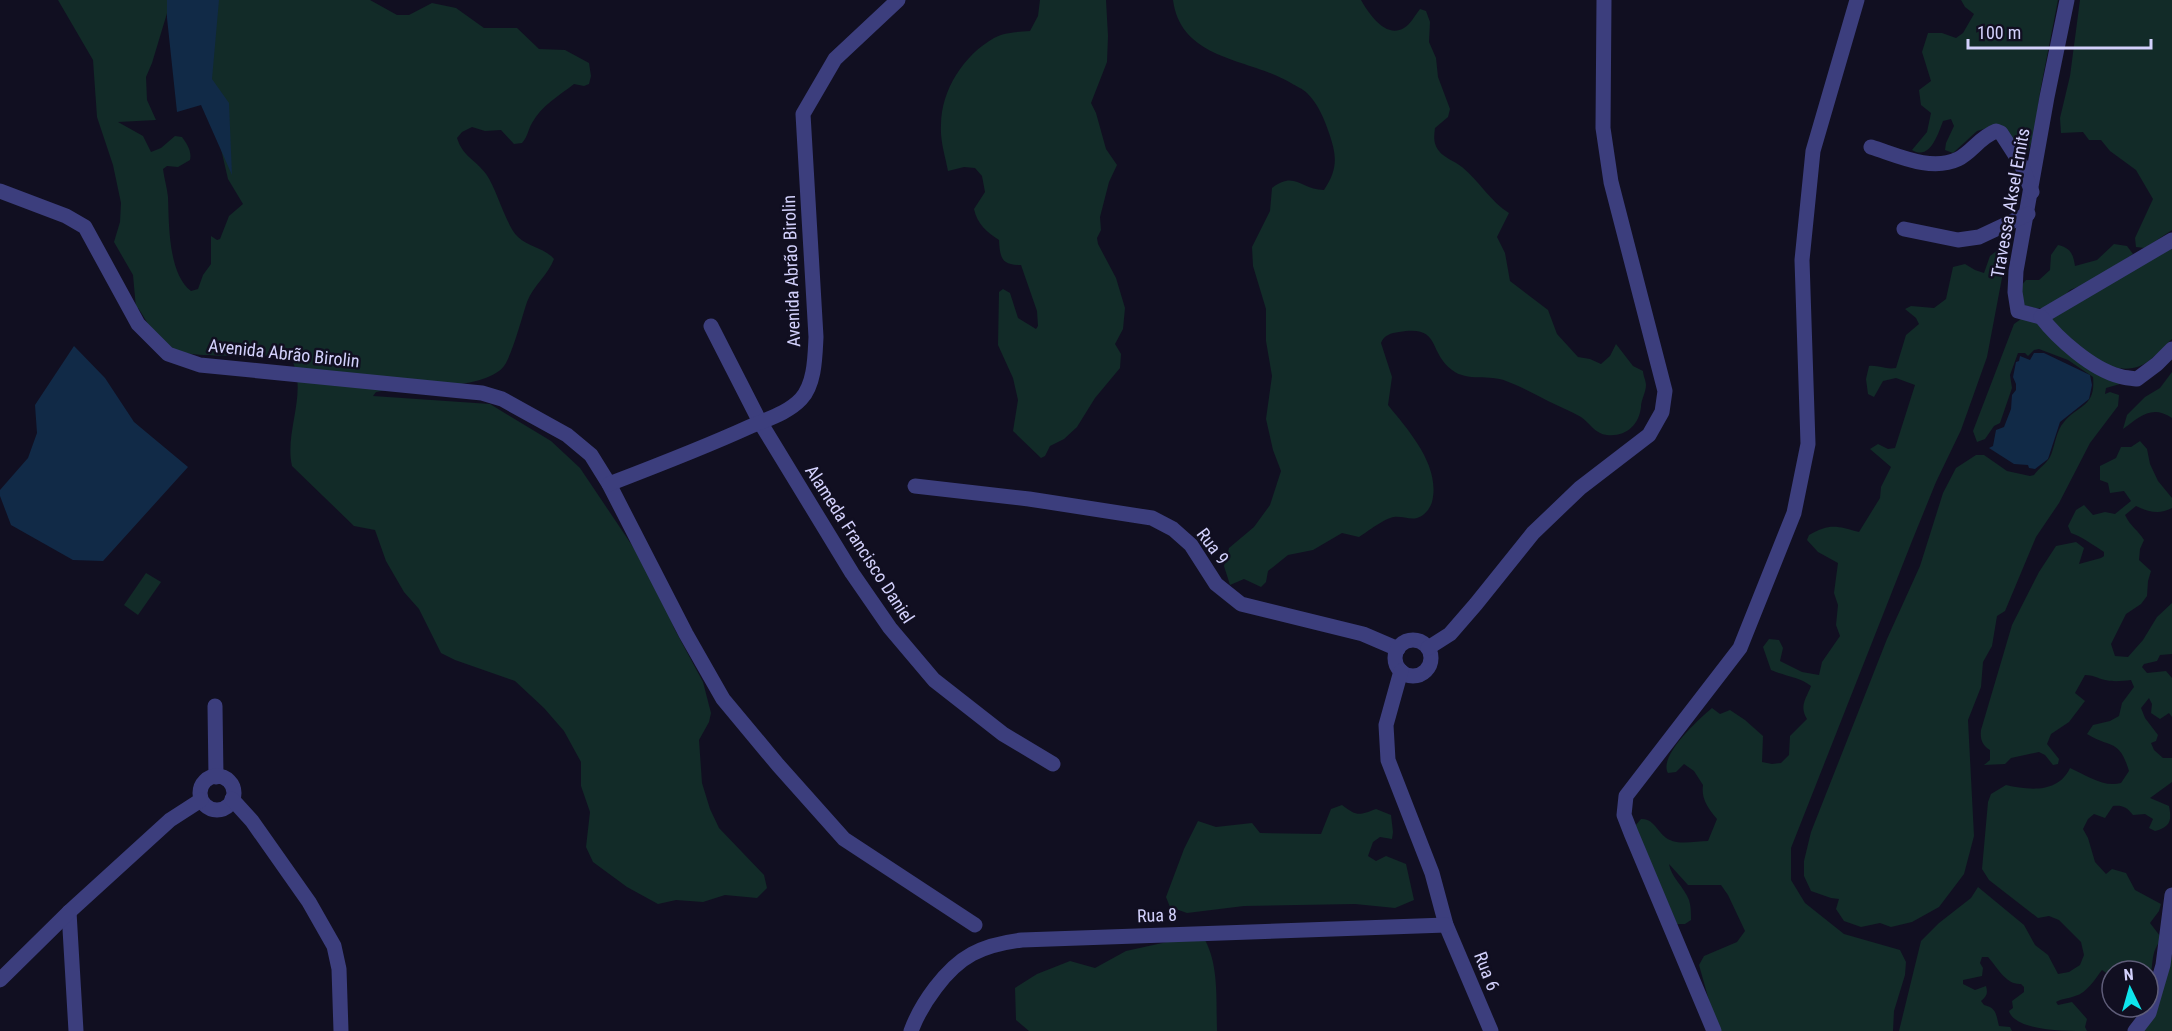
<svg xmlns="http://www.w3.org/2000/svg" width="2172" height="1031" font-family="'Roboto Condensed',sans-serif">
	<rect width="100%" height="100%" fill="#110f21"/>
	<g fill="#122b28">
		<path d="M 58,0 L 171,0 L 152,63 L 146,77 L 147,100 L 156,120 L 118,122 L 143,136 L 151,152 L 161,148 L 175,136 L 182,137 C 187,144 192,151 190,160 L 178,167 L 167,166 L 163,169 C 164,178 167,187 168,197 C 169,223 168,274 191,291 L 198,289 L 203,275 L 211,264 L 211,236 L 217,240 L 220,239 L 229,216 L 243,204 L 228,179 L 204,76 L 205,0 L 370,0 L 397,15 L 409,15 L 432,3 L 456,8 L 484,28 L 517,28 L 539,49 L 565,50 L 589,63 L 591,76 L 589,84 L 584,86 L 574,84 C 560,95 541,106 532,123 C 528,130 528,136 522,143 L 514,144 L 501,130 L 485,131 L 472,127 L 462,132 L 457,138 C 463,157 475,159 486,174 C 497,189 506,226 518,237 C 528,247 545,248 554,259 C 548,275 533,286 527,302 C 521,320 515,345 506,363 C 493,389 414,388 387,390 L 376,392 L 373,396 L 490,404 L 551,441 L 580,468 L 656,581 L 674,628 L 703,682 L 711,713 L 709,722 L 699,740 L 702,783 L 710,809 L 719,828 L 764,875 L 767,888 L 757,898 L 725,895 L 703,902 L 676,900 L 658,904 L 627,887 L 593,862 L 586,847 L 590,812 L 581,786 L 581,762 L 564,731 L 544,708 L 515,681 L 455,660 L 441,653 L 419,609 L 404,592 L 386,561 L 375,530 L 354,526 L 292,466 C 284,430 309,393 291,358 C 259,351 185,364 162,343 C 153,335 146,319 138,308 L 136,308 L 133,275 L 114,242 L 120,222 L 121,203 L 113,165 L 97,117 L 93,60 Z"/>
		<path d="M 1040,0 L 1106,0 L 1108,36 L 1107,62 L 1091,103 L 1096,113 L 1106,149 L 1117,165 L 1109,182 L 1100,217 L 1101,230 L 1097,238 L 1098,244 L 1116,278 L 1125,308 L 1123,329 L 1115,344 L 1121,354 L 1120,368 L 1095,398 L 1077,427 L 1064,439 L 1050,446 L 1045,456 L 1041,458 L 1013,431 L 1018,400 L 1013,378 L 998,345 L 999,292 L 1003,289 L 1010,293 L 1018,318 L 1036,329 L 1038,326 L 1037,311 L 1021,265 C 1002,265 1000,259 999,240 C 987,232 977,224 974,209 L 985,192 L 982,176 L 975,168 L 964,167 L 948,171 C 945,155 940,141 941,125 C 941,90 964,55 994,38 C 1005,32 1018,32 1030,31 L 1038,16 Z"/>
		<path d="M 1173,0 L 1361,0 C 1369,14 1386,39 1404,28 C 1411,24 1415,15 1420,9 L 1426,11 L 1430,22 L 1429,42 L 1436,58 L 1438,77 L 1450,109 L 1448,117 L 1435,128 C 1434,137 1433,143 1439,151 C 1444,158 1455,161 1462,167 C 1479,181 1491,202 1509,213 L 1497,237 L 1505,253 L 1510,281 L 1548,310 L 1557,334 L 1578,357 L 1590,359 L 1601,364 L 1610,356 L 1616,344 L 1633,366 L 1643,371 C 1643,375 1646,381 1646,385 C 1646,392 1641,400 1641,407 C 1639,425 1626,437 1607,435 C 1595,434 1590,423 1581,417 C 1571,411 1558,406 1548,401 C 1534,394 1520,386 1506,381 C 1490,374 1467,382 1452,370 C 1427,351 1442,325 1399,332 C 1391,333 1384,335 1381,343 L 1392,377 L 1388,405 C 1409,431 1441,466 1432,502 C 1430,509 1424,516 1417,518 C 1410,520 1402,516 1394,517 C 1385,518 1367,532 1359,537 L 1342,533 L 1313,550 L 1288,555 L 1268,571 L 1266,582 L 1261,587 L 1244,579 L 1230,585 L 1224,566 L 1229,548 L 1254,527 L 1270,505 L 1281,471 L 1273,450 L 1266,419 L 1272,376 L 1266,341 L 1266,309 L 1253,266 L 1252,247 L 1270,211 L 1272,188 C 1295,170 1301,190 1324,190 C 1338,169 1337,156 1329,133 C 1324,118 1318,104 1307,93 C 1303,89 1296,86 1291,83 C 1250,58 1181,61 1173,0 Z"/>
		<path d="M 1961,0 L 2058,0 L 2040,92 L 2034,135 L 2028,152 L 2021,152 L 1997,125 L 1977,131 L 1953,153 L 1945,150 L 1946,143 L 1954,126 L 1951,119 L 1943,121 C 1938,134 1930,161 1912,150 L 1927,132 L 1931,113 L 1921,105 L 1919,90 L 1931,81 L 1922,52 L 1928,33 L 1942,33 L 1956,38 L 1963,33 L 1974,14 L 1965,7 Z"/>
		<path d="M 2080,0 L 2172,0 L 2172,230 L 2145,248 L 2136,247 L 2135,238 L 2153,199 L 2136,170 L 2110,151 L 2101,140 L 2089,140 L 2083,132 L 2061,133 L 2060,118 L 2070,76 Z"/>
		<path d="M 2114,244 L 2127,246 L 2133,254 L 2088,283 L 2070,290 L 2052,308 L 2035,308 L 2024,305 L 2019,288 L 2026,280 L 2039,280 L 2050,270 L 2051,255 L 2058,245 C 2071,248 2073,254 2075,266 L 2097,260 Z"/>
		<path d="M 2172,245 L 2172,339 C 2163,347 2151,362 2140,366 C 2106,379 2071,342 2049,320 Z"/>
		<path d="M 1999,249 L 2005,262 L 1987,357 L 1961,430 L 1936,482 L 1912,541 L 1791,848 L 1791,880 L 1805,903 L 1844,934 L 1900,950 L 1906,962 L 1905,975 L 1894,1011 L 1893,1031 L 1721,1031 L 1710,1004 L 1699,965 L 1704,956 L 1737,942 L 1745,931 L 1728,895 L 1721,885 L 1688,885 L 1669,864 C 1671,877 1684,887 1689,900 C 1691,906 1691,914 1691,920 L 1685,924 L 1677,924 L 1635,826 L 1641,819 C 1655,818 1658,835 1670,840 C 1680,845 1697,841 1708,841 L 1717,819 C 1708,808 1701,799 1703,785 L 1694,771 L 1684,764 L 1676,772 L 1668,773 C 1658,756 1699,719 1712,708 L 1720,714 L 1730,710 L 1745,720 L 1763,736 L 1762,762 L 1772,764 L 1781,763 L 1789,755 L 1790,736 L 1807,719 C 1799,706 1806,699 1811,686 C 1800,677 1784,676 1771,670 L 1763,647 L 1769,639 L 1779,640 L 1783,648 L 1780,661 L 1802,672 L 1819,675 L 1822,662 L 1840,636 L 1836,625 L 1838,605 L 1834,593 L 1838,563 L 1818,552 L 1807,540 L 1809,535 C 1830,523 1837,526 1859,532 L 1880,498 L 1881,487 L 1891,467 L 1870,449 L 1878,444 L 1888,449 L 1895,448 L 1915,385 L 1896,378 L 1883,381 L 1874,397 L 1868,394 L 1866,379 L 1869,366 C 1879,365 1886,370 1896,368 L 1906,335 L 1919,324 L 1916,318 L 1905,309 L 1911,306 L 1934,308 L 1946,299 L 1953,267 L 1965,264 L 1975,270 L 1984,273 L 1990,256 Z"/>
		<path d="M 2021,319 L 2033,320 L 2120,384 L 2106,388 L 2105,394 L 2110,392 L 2119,395 L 2118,406 L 2090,443 L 2059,503 L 2036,537 L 2005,611 L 1997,616 L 1992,646 L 1983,662 L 1981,687 L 1968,720 L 1974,836 L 1964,874 L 1939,907 L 1912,922 L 1891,927 L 1880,923 L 1861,927 L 1844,921 L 1836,909 L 1839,899 L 1831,898 L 1811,891 L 1804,876 L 1804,861 L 1811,832 L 1887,639 L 1920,566 L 1943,493 L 1956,468 L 1976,455 L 1984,455 L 2007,471 L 2030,476 L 2034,475 C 2039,468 2046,464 2050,457 C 2055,447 2056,430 2064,422 C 2079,404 2096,407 2093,377 L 2068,360 L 2039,349 L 2034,350 L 2028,356 L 2025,353 L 2018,353 L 2010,375 L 2012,388 L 2000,423 L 1994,426 L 1985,439 L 1977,442 L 1973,431 L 2014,324 Z"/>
		<path d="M 2172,372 L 2172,418 C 2152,404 2139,417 2123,429 L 2127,415 L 2145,397 L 2160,388 Z"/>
		<path d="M 2140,441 L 2147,449 L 2150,464 L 2158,481 L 2172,498 L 2172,508 C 2159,515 2149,512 2136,506 L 2125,515 C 2130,526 2138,530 2144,540 L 2140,549 L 2139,560 L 2151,571 L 2148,581 L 2147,596 L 2141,604 L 2126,614 L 2111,644 L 2115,656 L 2128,657 L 2143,640 L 2157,617 L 2172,603 L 2172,654 L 2160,655 L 2157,661 L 2144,664 L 2142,667 L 2147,673 L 2166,671 L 2172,678 L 2172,717 L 2169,713 L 2160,719 L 2151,713 L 2152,704 L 2149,698 L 2141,708 L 2145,718 L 2158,735 L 2156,741 L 2151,743 L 2154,750 L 2163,758 L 2172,758 L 2172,782 L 2150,798 L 2169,806 C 2172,821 2170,827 2155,831 L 2149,828 L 2153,819 L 2145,814 L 2133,815 C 2127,807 2122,805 2113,806 L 2105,818 L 2094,814 L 2088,819 L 2083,829 L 2088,838 L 2095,862 L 2106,874 L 2112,869 L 2126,873 L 2135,890 L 2161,904 L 2159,911 L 2150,923 L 2160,936 L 2160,941 C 2149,956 2155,967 2148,980 L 2148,971 L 2112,971 L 2112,977 L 2102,970 C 2095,979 2087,993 2075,996 C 2067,999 2063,998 2056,1002 L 2058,1005 L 2072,1002 L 2087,1019 L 2085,1027 L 2087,1031 C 2066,1031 2015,1031 2009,1011 L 2013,1008 L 2012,1001 L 2024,992 L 2024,987 L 2021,984 C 2006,985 1997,967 1988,957 L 1982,957 L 1980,963 L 1983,968 L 1982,976 L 1963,980 L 1963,984 L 1975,990 L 1986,986 C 1988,993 1987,996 1981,1001 L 1984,1005 C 1997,1008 1996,1015 1999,1026 L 2010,1027 L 2012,1031 L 1899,1031 L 1921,941 L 1939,923 L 1971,898 L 1978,887 L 2024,925 L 2035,945 L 2048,955 L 2058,974 L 2069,972 L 2080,965 L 2084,955 L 2081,942 L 2059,920 L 2049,916 L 2038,918 L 1989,880 L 1982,869 L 1988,802 L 1991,794 L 2006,785 C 2028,790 2058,794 2070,768 C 2086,775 2104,788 2121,783 L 2129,771 C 2119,738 2111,749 2087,734 L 2093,725 L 2110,721 L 2119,716 L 2122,703 L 2134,687 L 2131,680 C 2122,681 2114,682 2105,680 C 2097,678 2093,675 2085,675 L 2075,693 L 2085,701 L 2069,722 L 2051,734 L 2047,744 L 2059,759 L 2058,764 L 2053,765 L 2045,755 L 2039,752 L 2011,758 L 2005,764 L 1984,765 L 1990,760 L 1990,750 C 1982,745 1980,739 1981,730 L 2012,625 L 2039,572 L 2056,546 L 2076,542 L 2084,548 L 2079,564 L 2101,558 L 2104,556 L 2104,552 C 2095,546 2079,535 2071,533 L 2068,526 L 2076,510 L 2084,505 L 2093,515 L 2105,512 L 2115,514 L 2131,501 L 2124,491 L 2110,493 L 2108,483 L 2100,480 L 2100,466 L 2116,458 L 2121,447 L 2131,447 Z"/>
		<path d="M 146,573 L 161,582 L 138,615 L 124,605 Z"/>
		<path d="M 1342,805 C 1357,816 1358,816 1376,809 L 1391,815 L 1393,832 L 1392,839 L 1380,837 L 1373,842 L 1368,856 L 1376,861 L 1386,856 L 1406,864 L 1414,900 L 1395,908 L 1355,904 L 1244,906 L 1187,913 L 1170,907 L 1166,897 L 1184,849 L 1198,821 L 1216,827 L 1252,823 L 1260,833 L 1321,834 L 1331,809 Z"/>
		<path d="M 1176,940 L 1205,940 C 1219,966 1216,1001 1217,1031 L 1029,1031 L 1016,1020 L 1015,988 L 1037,974 L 1070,961 L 1095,968 L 1126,951 Z"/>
		<path d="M 2172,955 L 2172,1031 L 2142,1031 L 2155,1016 Z"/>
	</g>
	<g fill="#112a47">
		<path d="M 167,0 L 219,0 L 212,79 L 229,103 L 232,175 L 201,105 L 177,112 L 167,18 Z"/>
		<path d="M 74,346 L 105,378 L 134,422 L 188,467 L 103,561 L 73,560 L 11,525 L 0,496 L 0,490 L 28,458 L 37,433 L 35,405 Z"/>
		<path d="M 2034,353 L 2044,353 L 2090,375 L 2092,385 L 2089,399 L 2060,422 L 2048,459 L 2035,469 L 2029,468 L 2028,465 L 2014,464 L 1989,448 L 1993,446 L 1996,430 L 2004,427 L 2011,409 L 2012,395 L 2016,390 L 2016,384 L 2013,377 L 2016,362 L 2019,361 L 2020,356 L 2030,360 Z"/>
	</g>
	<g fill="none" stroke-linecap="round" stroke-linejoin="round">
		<g stroke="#3c3e7d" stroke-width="15">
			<path d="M 2067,0 L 2047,97 L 2016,271 L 2015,292 L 2018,311 L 2041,317 L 2172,240"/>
			<path d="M 1871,147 C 1897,155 1931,172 1958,159 C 1972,152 1980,137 1996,131 L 2001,133 L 2021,164 L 2032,192"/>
			<path d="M 0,191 L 66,216 L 85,227 L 138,324 L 168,354 L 200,365 L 482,393 L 502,399 L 567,435 L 591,455 L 609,484 L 686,634 L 723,699 L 778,765 L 844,839 L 975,925"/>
			<path d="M 1904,229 L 1958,240 L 1979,237 L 2028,214"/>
			<path d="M 2041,317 C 2058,339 2092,369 2119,376 C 2124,378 2131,378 2137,379 L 2157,364 L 2172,349"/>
			<path d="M 711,326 L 760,422 L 852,573 L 890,628 L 934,680 L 1003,734 L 1053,764"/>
			<path d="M 609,484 C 656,466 703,448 749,427 C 767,419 788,413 801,399 C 815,384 815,356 816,337 L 803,114 L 835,59 L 898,0"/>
			<path d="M 915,486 L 1029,499 L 1152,518 L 1173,529 L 1191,545 L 1216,584 L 1241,604 L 1363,634 L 1398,649"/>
			<circle cx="1413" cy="658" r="18"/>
			<path d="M 1428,648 L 1450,634 L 1476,604 L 1533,533 L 1580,488 L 1649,435 L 1662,412 L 1665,391 L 1611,182 L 1603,128 L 1604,0"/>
			<path d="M 1401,671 L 1386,725 L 1388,760 L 1432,873 L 1446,925 L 1491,1031"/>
			<path d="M 215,706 L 216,777"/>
			<circle cx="217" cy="793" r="17"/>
			<path d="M 232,799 L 252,821 L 309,902 L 334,946 L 339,969 L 341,1031"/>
			<path d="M 69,912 L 76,1031"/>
			<path d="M 0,980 L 69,912 L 170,820 L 201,800"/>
			<path d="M 911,1031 C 921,1004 946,968 972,954 C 987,946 1005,942 1022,940 L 1446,925"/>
			<path d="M 1714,1031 L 1631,833 L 1624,815 L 1626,796 L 1740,648 L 1794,513 L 1808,444 L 1802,260 L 1813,151 L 1857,0"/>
			<path d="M 2135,1031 L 2149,1013 L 2163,965 L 2172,895"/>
		</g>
	</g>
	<g text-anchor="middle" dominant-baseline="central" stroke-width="5" stroke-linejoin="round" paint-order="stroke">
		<g font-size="18" fill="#d3d1fc" stroke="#110f21">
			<text transform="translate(2010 203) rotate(-80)">Travessa Aksel Ernits</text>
			<text transform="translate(791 271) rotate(-92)">Avenida Abrão Birolin</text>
			<text transform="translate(284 353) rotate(6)">Avenida Abrão Birolin</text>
			<text transform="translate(860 544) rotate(57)">Alameda Francisco Daniel</text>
			<text transform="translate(1213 546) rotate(53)">Rua 9</text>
			<text transform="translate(1157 915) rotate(-2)">Rua 8</text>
			<text transform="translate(1487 971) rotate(69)">Rua 6</text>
		</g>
	</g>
	<g transform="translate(2130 989) rotate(355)"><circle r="28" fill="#110f21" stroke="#5f5d79" stroke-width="1.5"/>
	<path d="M0-4.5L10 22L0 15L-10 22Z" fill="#0ee5ec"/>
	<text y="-9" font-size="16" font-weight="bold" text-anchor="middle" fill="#d3d1fc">N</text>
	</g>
	<path d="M1968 39v9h183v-9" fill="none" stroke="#d3d1fc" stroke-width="3"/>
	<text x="1977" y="39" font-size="18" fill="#d3d1fc" stroke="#110f21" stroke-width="4.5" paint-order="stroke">100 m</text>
</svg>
